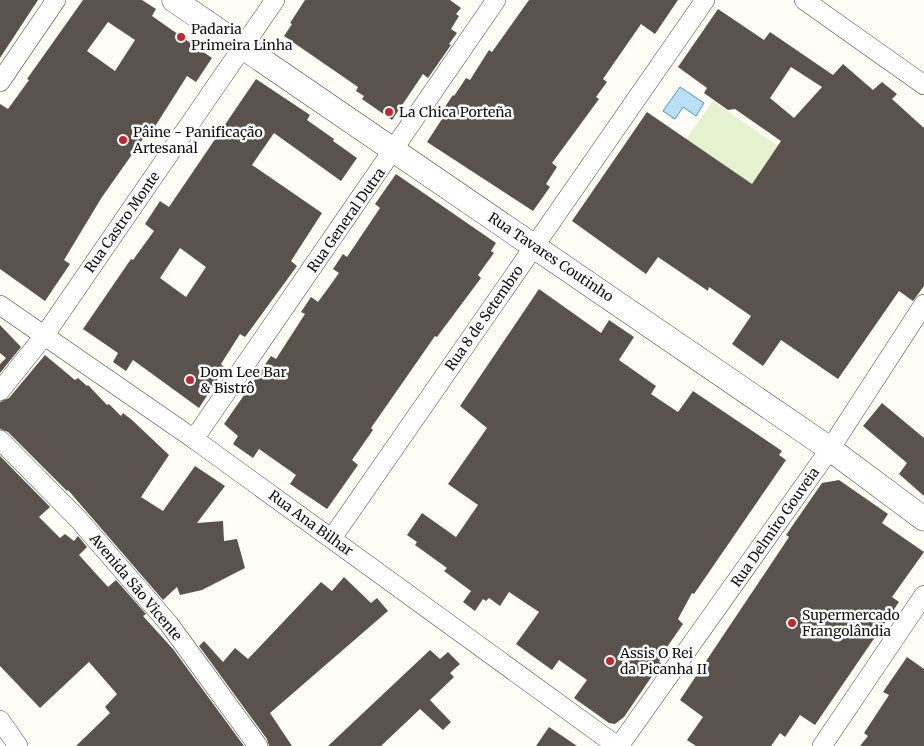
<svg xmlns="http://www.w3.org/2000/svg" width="924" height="746" font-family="Merriweather,serif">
	<rect width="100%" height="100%" fill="#fffdf5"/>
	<path fill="#e6f2cf" d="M 713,101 L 778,146 L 752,184 L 686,139 Z"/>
	<path fill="#b9e0f7" stroke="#3f96cf" d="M 680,87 L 704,103 L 696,116 L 683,107 L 675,119 L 663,111 Z"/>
	<g fill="#5a524d" fill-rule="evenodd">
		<path d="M 0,0 L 38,0 L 0,58 Z"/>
		<path d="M 83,0 L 142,0 L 156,9 L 152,16 L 212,58 L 196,82 L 187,76 L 154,128 L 150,129 L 102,197 L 64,260 L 70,264 L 45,301 L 0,269 L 0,104 L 8,109 L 29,80 L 27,79 ZM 108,22 L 135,40 L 115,71 L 87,51 Z"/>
		<path d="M 305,0 L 450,0 L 461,8 L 456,14 L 459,16 L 451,29 L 457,33 L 449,44 L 451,45 L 428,78 L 423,74 L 392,120 L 362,99 L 364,96 L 356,91 L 358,87 L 284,36 L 292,24 L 290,23 Z"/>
		<path d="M 529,0 L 678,0 L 655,34 L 641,24 L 603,79 L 607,82 L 596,97 L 599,99 L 552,163 L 557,167 L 546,184 L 550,187 L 533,211 L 427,142 L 442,119 L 438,117 L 453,95 L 454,96 L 466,78 L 470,80 L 489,50 L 492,52 Z"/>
		<path d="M 718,9 L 764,40 L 770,32 L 833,75 L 843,64 L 873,90 L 882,82 L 897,94 L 892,99 L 924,128 L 924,286 L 913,301 L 899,291 L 838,379 L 781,340 L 763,366 L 732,344 L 751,316 L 709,287 L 708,291 L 658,257 L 646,274 L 572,221 L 647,112 L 752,184 L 781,141 L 735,109 L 728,110 L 704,93 L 707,88 L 678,67 ZM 791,67 L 822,87 L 794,118 L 770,98 Z"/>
		<path d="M 256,79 L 310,115 L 307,120 L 334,139 L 333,141 L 357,158 L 341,181 L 274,133 L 252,165 L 322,213 L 291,261 L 297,266 L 245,337 L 240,334 L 221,364 L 225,368 L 199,408 L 133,360 L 126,371 L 113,362 L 118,353 L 83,329 L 131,259 L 133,260 L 154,231 L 145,224 L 160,201 L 169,207 ZM 180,248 L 206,267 L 186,297 L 160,278 Z"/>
		<path d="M 396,174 L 496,243 L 491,251 L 494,253 L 478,275 L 481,278 L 437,337 L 435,336 L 371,428 L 373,430 L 352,460 L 358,465 L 327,509 L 290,484 L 296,475 L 259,449 L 253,458 L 233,444 L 238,436 L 224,424 L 271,356 L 276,359 L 305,314 L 301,312 L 311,297 L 318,302 L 329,287 L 339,273 L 333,269 L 343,254 L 347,257 L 380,208 L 375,204 Z"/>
		<path d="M 539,289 L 601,333 L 609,320 L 634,337 L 619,360 L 656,386 L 651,394 L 678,412 L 693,391 L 782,451 L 779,455 L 786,460 L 694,594 L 692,593 L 678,619 L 683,624 L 665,650 L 659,662 L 661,663 L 624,717 L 615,724 L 609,723 L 574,698 L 587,680 L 559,660 L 552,670 L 516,644 L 539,612 L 509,592 L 500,606 L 489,598 L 486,601 L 483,599 L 475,611 L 463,602 L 471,591 L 444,571 L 447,568 L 415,545 L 417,542 L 407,535 L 422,513 L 456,537 L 478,505 L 448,484 L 487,428 L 460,406 Z"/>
		<path d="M 0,325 L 21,347 L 0,373 L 0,364 L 6,358 L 0,353 Z"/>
		<path d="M 45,355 L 75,380 L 78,378 L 87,386 L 88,385 L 107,405 L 109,404 L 121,416 L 123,413 L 132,420 L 169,455 L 141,497 L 163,511 L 195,466 L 225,486 L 197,523 L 223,521 L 224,541 L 237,539 L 245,568 L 202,590 L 180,595 L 177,587 L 163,600 L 68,490 L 67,491 L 8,432 L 0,429 L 0,402 L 9,398 Z"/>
		<path d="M 882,403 L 924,438 L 924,496 L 899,474 L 907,463 L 863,426 Z"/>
		<path d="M 0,456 L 50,507 L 39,517 L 60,538 L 65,534 L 74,541 L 78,536 L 87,547 L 79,555 L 108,587 L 116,580 L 146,614 L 143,616 L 173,649 L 244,746 L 76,746 L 110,713 L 105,707 L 117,694 L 89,662 L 40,708 L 0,666 Z"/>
		<path d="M 839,480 L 888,514 L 882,523 L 924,552 L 892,597 L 899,602 L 815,725 L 800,715 L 785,737 L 780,733 L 771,746 L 696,746 L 687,740 L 703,717 L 680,700 L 789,537 L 786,535 L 822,483 Z"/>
		<path d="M 344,577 L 371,603 L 377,598 L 388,611 L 270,713 L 292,746 L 269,746 L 267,739 L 199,646 L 204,641 L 223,662 L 235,648 L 248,659 L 321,582 L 332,591 Z"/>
		<path d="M 430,650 L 440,659 L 448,652 L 460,664 L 450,673 L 454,677 L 430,700 L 451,722 L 443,730 L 420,709 L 381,746 L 328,746 Z"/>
		<path d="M 907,657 L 924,669 L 924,746 L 860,746 L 868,736 L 864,733 L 889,695 L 883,692 Z"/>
		<path d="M 549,727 L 577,746 L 536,746 Z"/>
	</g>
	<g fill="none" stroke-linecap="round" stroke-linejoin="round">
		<defs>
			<g id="minor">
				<path d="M 804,0 L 924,85"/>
				<path d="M 0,82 L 56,0"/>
				<path d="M 0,305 L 194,439 L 617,746"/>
				<path d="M 0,391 L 44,336 L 275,0"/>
				<path d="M 194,439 L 496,0"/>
				<path d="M 0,440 L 78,519 L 169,624 L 258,746"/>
				<path d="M 332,538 L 705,0"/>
				<path d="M 0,720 L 18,746"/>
				<path d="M 619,746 L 830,449 L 924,304"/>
				<path d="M 822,746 L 924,595"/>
			</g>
			<path id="tertiary" d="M 174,0 L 830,449 L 924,519"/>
		</defs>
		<use href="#minor" stroke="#444" stroke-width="20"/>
		<use href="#tertiary" stroke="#444" stroke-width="25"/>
		<use href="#minor" stroke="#fff" stroke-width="19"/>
		<use href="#tertiary" stroke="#fff" stroke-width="24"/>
	</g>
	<g fill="#c4262e" stroke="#fff" stroke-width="2">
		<circle cx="181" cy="37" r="5"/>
		<circle cx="389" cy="112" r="5"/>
		<circle cx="123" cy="140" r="5"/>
		<circle cx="190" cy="380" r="5"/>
		<circle cx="792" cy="623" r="5"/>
		<circle cx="610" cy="661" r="5"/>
	</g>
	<g text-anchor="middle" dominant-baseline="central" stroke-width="5" stroke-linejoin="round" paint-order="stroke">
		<g font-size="14" fill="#111" stroke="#fff" text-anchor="start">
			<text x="191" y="29">Padaria<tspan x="191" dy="16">Primeira Linha</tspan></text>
			<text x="399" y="112">La Chica Porteña</text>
			<text x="133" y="132">Pâine - Panificação<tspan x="133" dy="16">Artesanal</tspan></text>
			<text x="200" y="372">Dom Lee Bar<tspan x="200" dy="16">&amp; Bistrô</tspan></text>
			<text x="802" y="615">Supermercado<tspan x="802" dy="16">Frangolândia</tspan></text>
			<text x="620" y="653">Assis O Rei<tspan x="620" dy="16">da Picanha II</tspan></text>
		</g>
		<g font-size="14" fill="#111" stroke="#fff">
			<text transform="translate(346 220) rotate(-55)">Rua General Dutra</text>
			<text transform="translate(122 222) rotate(-55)">Rua Castro Monte</text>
			<text transform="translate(551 257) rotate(34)">Rua Tavares Coutinho</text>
			<text transform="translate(484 318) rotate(-55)">Rua 8 de Setembro</text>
			<text transform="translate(311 523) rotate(36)">Rua Ana Bilhar</text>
			<text transform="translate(775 527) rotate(-55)">Rua Delmiro Gouveia</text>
			<text transform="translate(136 587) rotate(50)">Avenida São Vicente</text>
		</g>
	</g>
</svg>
